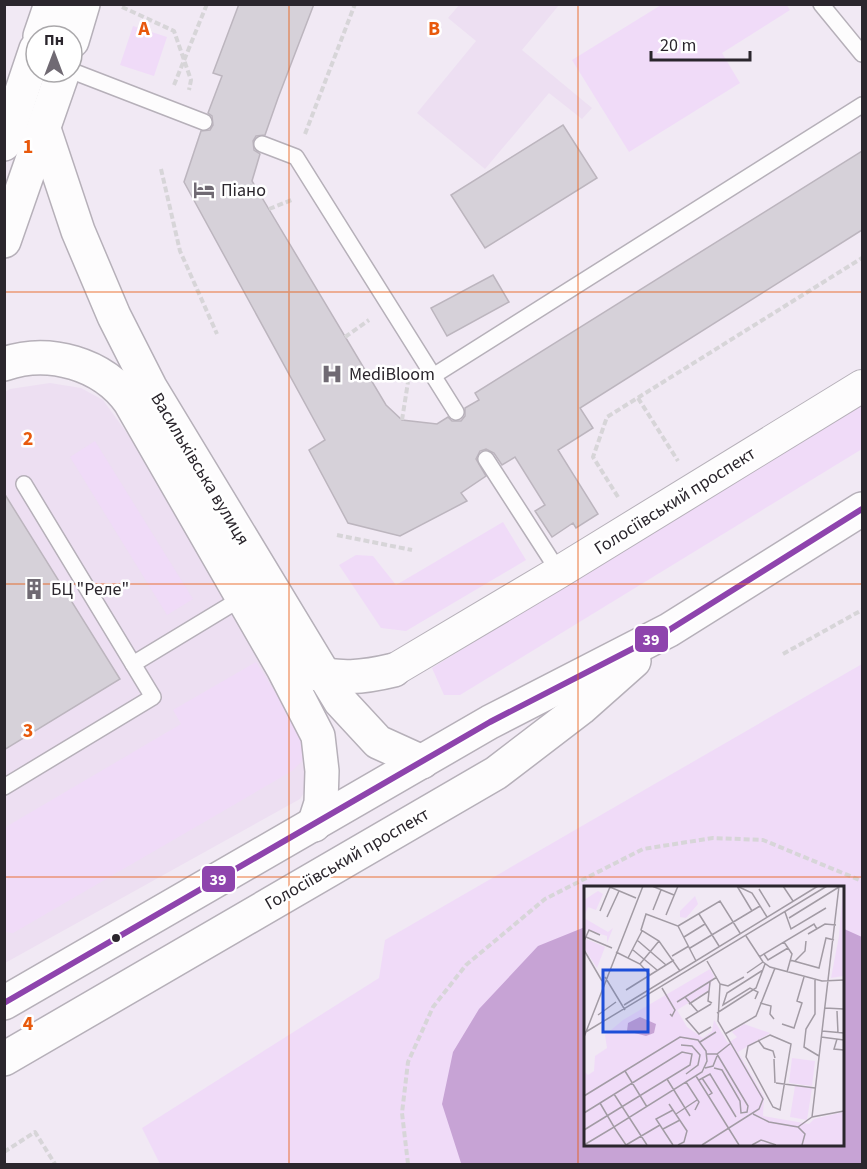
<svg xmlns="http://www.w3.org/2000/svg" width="867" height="1169" font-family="'Source Sans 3',sans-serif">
	<rect width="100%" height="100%" fill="#f1e9f4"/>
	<g fill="#eddff2">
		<path d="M 460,4 L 559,5 L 522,50 L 592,108 L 582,119 L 549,93 L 485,169 L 417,113 L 476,41 L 448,18 Z"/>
		<path d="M 50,383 L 81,388 L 103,400 L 156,473 L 306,726 L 309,785 L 300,799 L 5,963 L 5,392 L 10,389 Z"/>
	</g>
	<g fill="#f0dbf8" fill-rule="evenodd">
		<path d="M 786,4 L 790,10 L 722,53 L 740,83 L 629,152 L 572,60 L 661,5 Z"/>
		<path d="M 133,26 L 167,37 L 154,76 L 120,65 Z"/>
		<path d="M 862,400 L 862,449 L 460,695 L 444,695 L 432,668 Z"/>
		<path d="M 95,441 L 193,599 L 167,615 L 70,457 Z"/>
		<path d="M 503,522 L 526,560 L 406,631 L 381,628 L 339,565 L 356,555 L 373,556 L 396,585 Z"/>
		<path d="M 256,662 L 297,727 L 303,747 L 302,761 L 292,771 L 13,933 L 5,932 L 4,828 L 181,724 L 173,710 Z"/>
		<path d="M 862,664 L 862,1164 L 160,1164 L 142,1128 L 379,978 L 385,940 ZM 585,887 L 842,887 L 842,1144 L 585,1144 Z"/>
	</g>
	<path fill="#c7a3d5" d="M 585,927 L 585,1144 L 842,1144 L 842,928 L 862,937 L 862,1164 L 461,1163 L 442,1104 L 453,1052 L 479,1009 L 538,946 Z"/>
	<g fill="#d6d1d9" stroke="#bcb5be" stroke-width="1.5">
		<path d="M 239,4 L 314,4 L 278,98 L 265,135 L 256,136 L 253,141 L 254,150 L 260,154 L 252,181 L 386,405 L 402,420 L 437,424 L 448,417 L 452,421 L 461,421 L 465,416 L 465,408 L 479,400 L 475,393 L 862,151 L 862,230 L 580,408 L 593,428 L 558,450 L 598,514 L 576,528 L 573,523 L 552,537 L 535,511 L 545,505 L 515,457 L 502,465 L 494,453 L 486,449 L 480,451 L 476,459 L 486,476 L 461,493 L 467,501 L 400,536 L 348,523 L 309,450 L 325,440 L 184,182 L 201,131 L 210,130 L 213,125 L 212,116 L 208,113 L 222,76 L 213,73 Z"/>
		<path d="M 563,125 L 597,178 L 485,248 L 451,195 Z"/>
		<path d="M 493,275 L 509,302 L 447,336 L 431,308 Z"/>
		<path d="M 4,493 L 120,679 L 4,750 Z"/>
	</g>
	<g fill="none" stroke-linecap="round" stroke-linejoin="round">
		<defs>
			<g id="lane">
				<path d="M 821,4 L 862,54"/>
				<path d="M 72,71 L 204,122"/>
				<path d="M 262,144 L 296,157 L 456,412"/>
				<path d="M 433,376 L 862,105"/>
				<path d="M 486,459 L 559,572"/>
				<path d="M 24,484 L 133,664"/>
				<path d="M 4,787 L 153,697 L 133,664 L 242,598"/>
			</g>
			<path id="street" d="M 394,670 L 559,572 L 862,386"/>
			<g id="secondary">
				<path d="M 40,36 L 51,4"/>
				<path d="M 72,41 L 83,4"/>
				<path d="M 44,129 L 78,231 L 114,316 L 150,387 L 340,701 L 378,742 L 422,762"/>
				<path d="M 4,144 L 36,49"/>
				<path d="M 4,241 L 63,72"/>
				<path d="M 4,364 C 49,348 103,364 130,402 L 283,668 L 318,736 L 322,771 L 321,803 L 314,825"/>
				<path d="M 307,672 C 341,679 361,678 394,670"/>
			</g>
			<g id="highway">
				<path d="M 4,1003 L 490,722 L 669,630 L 862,509"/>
				<path d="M 4,1059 L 496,773 L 581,708 L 634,661"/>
			</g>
		</defs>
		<use href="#lane" stroke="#b6b0b9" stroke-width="18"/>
		<use href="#street" stroke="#b6b0b9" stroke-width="34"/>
		<use href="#secondary" stroke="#b6b0b9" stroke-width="36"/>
		<use href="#highway" stroke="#b6b0b9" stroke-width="36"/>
		<g stroke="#d7d5d8" stroke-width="4" stroke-dasharray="6 3" stroke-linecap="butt">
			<path d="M 122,7 L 174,31 L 191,80 L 189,90"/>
			<path d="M 174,85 L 207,4"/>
			<path d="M 305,134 L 355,4"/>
			<path d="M 161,169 L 180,251 L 217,334"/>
			<path d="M 269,209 L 294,199"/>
			<path d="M 345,337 L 369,320"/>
			<path d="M 638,398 L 678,461"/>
			<path d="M 402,420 L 408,382"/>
			<path d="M 618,497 L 593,457 L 607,417 L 862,258"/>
			<path d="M 337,535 L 412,550"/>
			<path d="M 783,654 L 862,610"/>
			<path d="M 4,1152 L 35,1132 L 55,1164"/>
			<path d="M 408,1164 L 402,1113 L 408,1062 L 433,1007 L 466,965 L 545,899 L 643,849 L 713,838 L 763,840 L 862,881"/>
		</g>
		<use href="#lane" stroke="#fdfcfd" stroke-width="15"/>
		<use href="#street" stroke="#fdfcfd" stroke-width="32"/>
		<use href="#secondary" stroke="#fdfcfd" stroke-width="33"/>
		<use href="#highway" stroke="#fdfcfd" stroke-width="33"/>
		<defs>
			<path id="bus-1" d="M 4,1003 L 490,722 L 669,630 L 862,509"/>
		</defs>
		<use href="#bus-1" stroke="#fff" stroke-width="10"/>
		<use href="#bus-1" stroke="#8e44ad" stroke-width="6"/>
	</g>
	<path fill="none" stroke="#e8590c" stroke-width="1.5" stroke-opacity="0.55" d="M 289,4 L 289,1164M 578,4 L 578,1164M 4,292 L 862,292M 4,584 L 862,584M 4,877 L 862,877"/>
	<defs>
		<symbol id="hotel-bare" viewBox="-9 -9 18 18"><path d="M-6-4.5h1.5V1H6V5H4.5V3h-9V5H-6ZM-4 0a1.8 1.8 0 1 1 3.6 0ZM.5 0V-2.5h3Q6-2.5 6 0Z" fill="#706a73" stroke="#fff" stroke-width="2.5" paint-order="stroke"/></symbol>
		<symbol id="hospital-bare" viewBox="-9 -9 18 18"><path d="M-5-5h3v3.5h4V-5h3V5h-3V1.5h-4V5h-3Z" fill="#706a73" stroke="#fff" stroke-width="2.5" paint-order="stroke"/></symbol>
		<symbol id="building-bare" viewBox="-9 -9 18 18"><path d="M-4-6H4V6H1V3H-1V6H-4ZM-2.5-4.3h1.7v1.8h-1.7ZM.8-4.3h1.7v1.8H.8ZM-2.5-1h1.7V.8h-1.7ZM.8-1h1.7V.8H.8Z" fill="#706a73" stroke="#fff" stroke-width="2.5" paint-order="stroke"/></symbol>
	</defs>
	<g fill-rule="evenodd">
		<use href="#hotel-bare" x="189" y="175" width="30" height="30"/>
		<use href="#hospital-bare" x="317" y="359" width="30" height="30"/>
		<use href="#building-bare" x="19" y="574" width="30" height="30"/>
	</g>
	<circle fill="#2b262d" stroke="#fff" stroke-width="2" cx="116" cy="938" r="5"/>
	<g text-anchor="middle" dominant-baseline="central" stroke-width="5" stroke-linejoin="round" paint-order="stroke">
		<g font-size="18" fill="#2b262d" stroke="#fff" text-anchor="start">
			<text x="221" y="190">Піано</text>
			<text x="349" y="374">MediBloom</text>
			<text x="51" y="589">БЦ "Реле"</text>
		</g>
		<g font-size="18" fill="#2b262d" stroke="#fff">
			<text transform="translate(200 469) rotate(59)">Васильківська вулиця</text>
			<text transform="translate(675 501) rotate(-32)">Голосіївський проспект</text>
			<text transform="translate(347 859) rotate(-30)">Голосіївський проспект</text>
		</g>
	</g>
	<g transform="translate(584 886)">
		<rect width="260" height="260" fill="#f1e9f4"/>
		<path d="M 259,0 L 259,90 L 247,92 L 255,50 ZM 14,5 L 19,8 L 12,24 L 4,21 L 0,31 L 0,14 ZM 111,10 L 114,18 L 102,32 L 96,31 L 96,25 ZM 0,32 L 24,46 L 29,42 L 23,57 L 23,50 L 0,43 ZM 2,53 L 21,61 L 13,82 L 0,62 ZM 126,83 L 130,90 L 124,105 L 93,124 L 103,141 L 119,152 L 128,145 L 130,134 L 144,157 L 153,151 L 148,146 L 160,138 L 186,147 L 154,166 L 180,211 L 179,230 L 225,238 L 230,233 L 259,226 L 259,259 L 0,259 L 0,185 L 4,189 L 10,185 L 11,170 L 23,162 L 21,149 L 39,134 ZM 208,172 L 231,175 L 228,200 L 205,197 ZM 211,200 L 228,202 L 223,234 L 206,231 Z" fill="#f0dbf8"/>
		<path d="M 56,131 L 72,138 L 70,147 L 62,150 L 43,145 L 44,137 Z" fill="#c7a3d5"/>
		<path fill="none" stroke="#a29ba4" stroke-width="1.5" d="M 68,0 L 90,9M 153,0 L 168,7 L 183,31M 153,0 L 168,25M 199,0 L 209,15M 175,3 L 186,21M 69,24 L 77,4M 16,25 L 26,1 L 52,12M 201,26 L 207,43 L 242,22M 115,28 L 135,60M 82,29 L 94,0M 23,31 L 35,5M 205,32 L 255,1M 94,40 L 136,15 L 156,47M 224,48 L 241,38 L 252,39M 162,50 L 179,76 L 186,81 L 238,95 L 260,94M 2,51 L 28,62M 100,51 L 121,38M 53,54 L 82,79M 0,55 L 5,44 L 16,49M 200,56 L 208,68 L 203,86M 106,62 L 176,20M 0,64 L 18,95M 49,64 L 73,84M 32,66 L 56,78 L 66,89M 180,68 L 184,74 L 204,62M 88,70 L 105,60M 175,71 L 230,38 L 233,43M 44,72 L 58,45M 206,74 L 235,82 L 242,52 L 250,54M 211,75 L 221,65 L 222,55M 56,78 L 75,55M 96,85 L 75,55 L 57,44 L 62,28 L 94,40 L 112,75M 163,87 L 179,76M 21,91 L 41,124M 231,93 L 231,128 L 222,143 L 220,161 L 235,170M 126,96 L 124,115 L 128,117M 136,98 L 144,100 L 160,91M 78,102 L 91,124 L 88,130 L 86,128M 42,104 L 90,74M 101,111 L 114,126M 171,113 L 174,106 L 166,102 L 139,119 L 143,107 L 179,84M 93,116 L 133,91M 176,117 L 187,120 L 186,128 L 190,133M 105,118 L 125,105M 40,119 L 234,0M 241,122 L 260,123M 253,125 L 254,147M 133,127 L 172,102 L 181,78M 14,129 L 32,116M 198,138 L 210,142 L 218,117 L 213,115 L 220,91M 127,141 L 115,148 L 102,133 L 127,118M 238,145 L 260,147M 0,147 L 243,0M 141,148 L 172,130 L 191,82M 186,149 L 207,158 L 196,224 L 189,221 L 162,171 L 164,160 ZM 0,151 L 59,0M 237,151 L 260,154M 253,153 L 250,163 L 260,164M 174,154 L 180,162 L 189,165 L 191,172M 116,156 L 132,146M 97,159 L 108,160 L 116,169 L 114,179 L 102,188M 123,168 L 133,168 L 147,157M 190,173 L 191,197M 121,182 L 129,180 L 133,170M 130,182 L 138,184 L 156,215 L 157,227 L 163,226 L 164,220 L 133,168M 41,185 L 63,221M 112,190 L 155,259M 118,192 L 128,207 L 125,209M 83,193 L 106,230M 115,194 L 126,188 L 152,231M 102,196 L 115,216 L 111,224M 192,197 L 231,202M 30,208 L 63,259M 0,210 L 96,151 L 114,154 L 122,165 L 123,175 L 118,186 L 30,241 L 16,217M 85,218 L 103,245 L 100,256 L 94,259M 0,227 L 98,166 L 108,168 L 106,179 L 0,244M 92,228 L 113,214M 169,228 L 185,236 L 214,241 L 221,248 L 218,259M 228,231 L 255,0M 214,241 L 228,231 L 260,225M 79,243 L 96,234M 0,259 L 30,241 L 42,259M 42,259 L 76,239M 89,259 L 72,233 L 89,224M 118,259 L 175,223 L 179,213 L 134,135 L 136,98 L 123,75M 168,259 L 177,254 L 192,259"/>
		<path fill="#1d4ed8" fill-opacity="0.15" stroke="#1d4ed8" stroke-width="3" d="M 19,84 L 64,84 L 64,146 L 19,146 Z"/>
		<rect width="260" height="260" fill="none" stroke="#2b262d" stroke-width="3"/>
	</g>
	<g font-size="20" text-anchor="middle" font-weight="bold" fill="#e8590c" stroke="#fff" stroke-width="5" stroke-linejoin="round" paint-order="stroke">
		<text x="144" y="35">A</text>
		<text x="434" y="35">B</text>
		<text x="28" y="153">1</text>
		<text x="28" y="445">2</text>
		<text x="28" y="737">3</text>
		<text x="28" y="1030">4</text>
	</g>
	<g stroke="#fff" stroke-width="2">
		<rect x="634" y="625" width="35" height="28" rx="6" fill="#8e44ad"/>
		<rect x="201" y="865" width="35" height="28" rx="6" fill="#8e44ad"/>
	</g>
	<g font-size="16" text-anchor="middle" font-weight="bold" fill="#fff">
		<text x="651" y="645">39</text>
		<text x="218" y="885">39</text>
	</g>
	<rect width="867" height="1169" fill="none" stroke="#2b262d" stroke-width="12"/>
	<g transform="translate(54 54)"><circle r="28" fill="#ffffff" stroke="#aaa8ab" stroke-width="1.5"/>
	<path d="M0-4.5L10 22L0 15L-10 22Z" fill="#706a73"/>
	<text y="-9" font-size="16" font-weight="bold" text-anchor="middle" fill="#2b262d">Пн</text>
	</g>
	<path d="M651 51v9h99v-9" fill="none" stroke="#2b262d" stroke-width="3"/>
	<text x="660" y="51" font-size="18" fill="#2b262d" stroke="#ffffff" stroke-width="4.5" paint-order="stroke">20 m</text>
</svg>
